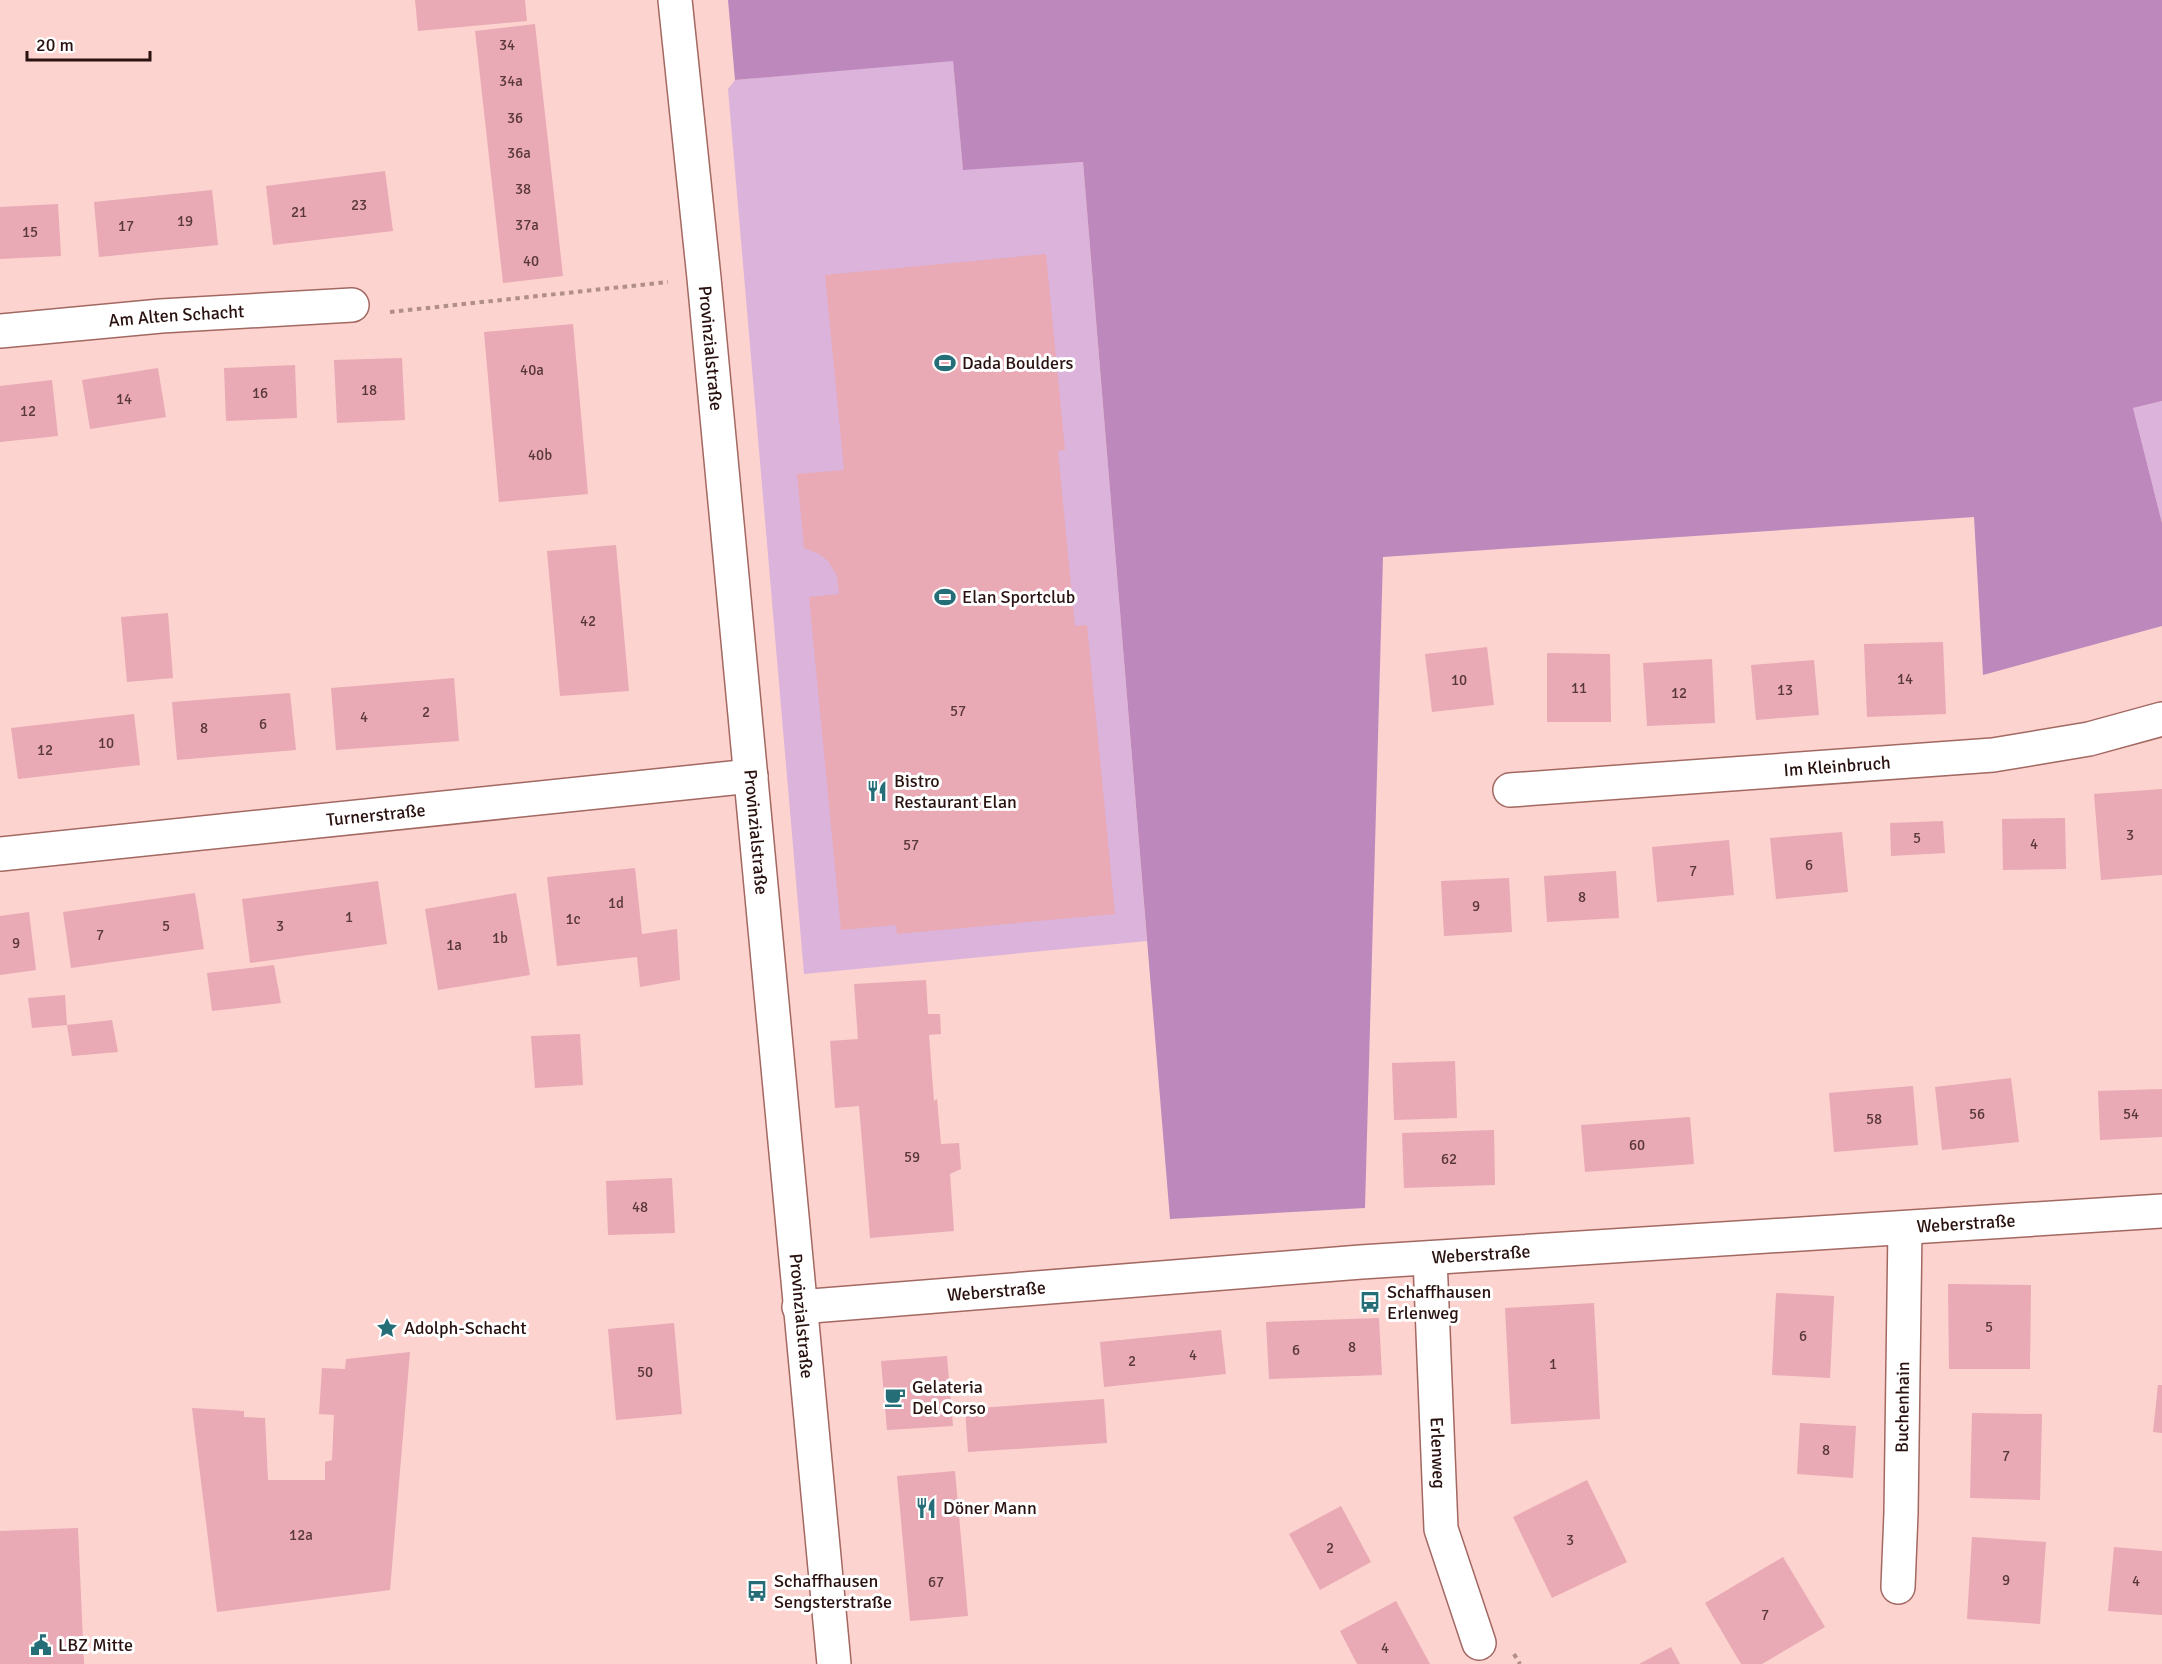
<svg xmlns="http://www.w3.org/2000/svg" width="2162" height="1664" font-family="Signika,sans-serif">
	<rect width="100%" height="100%" fill="#fcd3ce"/>
	<g fill="#dbb3db">
		<path d="M 953,60 L 963,169 L 1083,162 L 1147,941 L 804,974 L 728,89 L 735,80 Z"/>
		<path d="M 2162,401 L 2162,523 L 2133,408 Z"/>
	</g>
	<path fill="#bd89bd" d="M 728,0 L 2162,0 L 2162,401 L 2133,408 L 2162,523 L 2162,626 L 1983,675 L 1974,517 L 1383,557 L 1365,1208 L 1170,1219 L 1083,162 L 963,170 L 953,61 L 735,80 Z"/>
	<g fill="#e9a9b5">
		<path d="M 415,0 L 525,0 L 527,21 L 418,31 Z"/>
		<path d="M 535,24 L 563,276 L 503,283 L 475,31 Z"/>
		<path d="M 385,171 L 393,231 L 273,245 L 266,186 Z"/>
		<path d="M 212,190 L 218,245 L 99,257 L 94,202 Z"/>
		<path d="M 58,204 L 61,256 L 0,259 L 0,207 Z"/>
		<path d="M 1046,254 L 1065,450 L 1058,451 L 1075,626 L 1087,625 L 1115,914 L 897,934 L 896,925 L 841,930 L 809,597 L 839,594 L 837,576 L 828,561 L 819,554 L 804,548 L 797,474 L 844,470 L 825,275 Z"/>
		<path d="M 573,324 L 588,494 L 499,502 L 484,332 Z"/>
		<path d="M 402,358 L 405,420 L 337,423 L 334,360 Z"/>
		<path d="M 295,365 L 297,418 L 226,421 L 224,368 Z"/>
		<path d="M 158,368 L 166,417 L 90,429 L 82,380 Z"/>
		<path d="M 52,380 L 58,436 L 0,442 L 0,386 Z"/>
		<path d="M 616,545 L 629,691 L 560,696 L 547,551 Z"/>
		<path d="M 168,613 L 173,678 L 127,682 L 121,617 Z"/>
		<path d="M 1943,642 L 1946,714 L 1867,717 L 1864,644 Z"/>
		<path d="M 1487,647 L 1494,705 L 1432,712 L 1425,654 Z"/>
		<path d="M 1547,653 L 1610,654 L 1611,722 L 1547,722 Z"/>
		<path d="M 1712,659 L 1715,723 L 1647,726 L 1643,663 Z"/>
		<path d="M 1814,660 L 1819,715 L 1756,720 L 1751,665 Z"/>
		<path d="M 454,678 L 459,741 L 336,750 L 331,688 Z"/>
		<path d="M 290,693 L 296,750 L 177,760 L 172,702 Z"/>
		<path d="M 134,714 L 140,765 L 18,779 L 11,728 Z"/>
		<path d="M 2162,789 L 2162,875 L 2101,880 L 2094,794 Z"/>
		<path d="M 2065,818 L 2066,869 L 2003,870 L 2002,819 Z"/>
		<path d="M 1943,821 L 1945,853 L 1891,856 L 1890,823 Z"/>
		<path d="M 1842,832 L 1848,892 L 1776,899 L 1770,838 Z"/>
		<path d="M 1729,840 L 1734,895 L 1657,902 L 1652,847 Z"/>
		<path d="M 635,868 L 642,934 L 677,929 L 680,980 L 640,987 L 637,957 L 557,966 L 547,877 Z"/>
		<path d="M 1616,871 L 1619,918 L 1547,922 L 1544,876 Z"/>
		<path d="M 1509,878 L 1512,932 L 1444,936 L 1441,881 Z"/>
		<path d="M 378,881 L 387,944 L 250,963 L 242,899 Z"/>
		<path d="M 195,893 L 204,949 L 71,968 L 63,912 Z"/>
		<path d="M 516,893 L 530,975 L 438,990 L 425,909 Z"/>
		<path d="M 29,912 L 36,970 L 0,975 L 0,916 Z"/>
		<path d="M 274,965 L 281,1003 L 212,1011 L 207,973 Z"/>
		<path d="M 926,980 L 928,1014 L 940,1014 L 941,1034 L 929,1035 L 934,1101 L 937,1099 L 941,1144 L 959,1143 L 961,1169 L 950,1174 L 954,1231 L 870,1238 L 859,1106 L 835,1108 L 830,1041 L 858,1039 L 854,984 Z"/>
		<path d="M 65,995 L 67,1025 L 32,1028 L 28,998 Z"/>
		<path d="M 112,1020 L 118,1052 L 72,1056 L 67,1025 Z"/>
		<path d="M 580,1034 L 583,1085 L 535,1088 L 531,1036 Z"/>
		<path d="M 1455,1061 L 1457,1118 L 1394,1120 L 1392,1063 Z"/>
		<path d="M 2011,1078 L 2019,1142 L 1942,1150 L 1935,1087 Z"/>
		<path d="M 1913,1086 L 1918,1145 L 1834,1152 L 1829,1093 Z"/>
		<path d="M 2162,1089 L 2162,1137 L 2100,1140 L 2098,1091 Z"/>
		<path d="M 1690,1117 L 1694,1164 L 1585,1172 L 1581,1125 Z"/>
		<path d="M 1494,1130 L 1495,1185 L 1404,1188 L 1402,1133 Z"/>
		<path d="M 672,1178 L 675,1233 L 608,1235 L 606,1181 Z"/>
		<path d="M 1948,1284 L 2031,1285 L 2030,1369 L 1949,1369 Z"/>
		<path d="M 1776,1293 L 1834,1296 L 1830,1378 L 1772,1375 Z"/>
		<path d="M 1594,1303 L 1600,1419 L 1511,1424 L 1505,1308 Z"/>
		<path d="M 1379,1318 L 1382,1375 L 1269,1379 L 1266,1322 Z"/>
		<path d="M 674,1323 L 682,1414 L 616,1420 L 608,1329 Z"/>
		<path d="M 1221,1330 L 1226,1374 L 1104,1387 L 1100,1342 Z"/>
		<path d="M 410,1352 L 390,1590 L 217,1612 L 192,1408 L 244,1411 L 244,1417 L 265,1418 L 268,1480 L 325,1480 L 325,1462 L 332,1460 L 334,1415 L 319,1414 L 322,1368 L 345,1369 L 346,1359 Z"/>
		<path d="M 947,1356 L 953,1426 L 887,1430 L 881,1361 Z"/>
		<path d="M 2158,1385 L 2162,1385 L 2162,1433 L 2153,1432 Z"/>
		<path d="M 1104,1399 L 1107,1443 L 968,1452 L 965,1409 Z"/>
		<path d="M 1972,1413 L 2042,1414 L 2040,1500 L 1970,1498 Z"/>
		<path d="M 1800,1423 L 1856,1426 L 1853,1478 L 1797,1474 Z"/>
		<path d="M 955,1471 L 968,1616 L 910,1621 L 897,1476 Z"/>
		<path d="M 1587,1480 L 1627,1562 L 1552,1598 L 1513,1517 Z"/>
		<path d="M 1341,1506 L 1371,1562 L 1320,1590 L 1289,1534 Z"/>
		<path d="M 78,1528 L 84,1664 L 0,1664 L 0,1531 Z"/>
		<path d="M 1972,1537 L 2046,1542 L 2040,1624 L 1967,1619 Z"/>
		<path d="M 2114,1547 L 2162,1551 L 2162,1615 L 2108,1611 Z"/>
		<path d="M 1783,1557 L 1825,1627 L 1762,1664 L 1741,1664 L 1705,1603 Z"/>
		<path d="M 1396,1601 L 1430,1664 L 1357,1664 L 1340,1631 Z"/>
		<path d="M 1671,1647 L 1680,1664 L 1639,1664 Z"/>
	</g>
	<g fill="none" stroke-linecap="round" stroke-linejoin="round">
		<defs>
			<g id="minor">
				<path id="s1" d="M 675,0 L 704,278 L 834,1664"/>
				<path id="s2" d="M 0,331 L 161,316 L 352,305"/>
				<path id="s3" d="M 1510,790 L 1993,755 L 2089,739 L 2162,719"/>
				<path id="s4" d="M 0,854 L 751,776"/>
				<path id="s5" d="M 1430,1258 L 1441,1529 L 1479,1643"/>
				<path id="s6" d="M 799,1307 L 1361,1262 L 2162,1211"/>
				<path id="s7" d="M 1898,1587 L 1901,1513 L 1905,1228"/>
			</g>
		</defs>
		<use href="#minor" stroke="#a36862" stroke-width="36"/>
		<g stroke="#b18e8a" stroke-width="4" stroke-dasharray="4.5 4.5" stroke-linecap="butt">
			<path d="M 390,312 L 668,282"/>
			<path d="M 1514,1654 L 1520,1664"/>
		</g>
		<use href="#minor" stroke="#fff" stroke-width="33"/>
	</g>
	<defs>
		<symbol id="stadium-bare" viewBox="-9 -9 18 18"><path d="M0-5a6.5 5 0 1 0 0 10a6.5 5 0 1 0 0-10ZM-3.5-1.8h7v3.6h-7Z" fill="#256e78" stroke="#fff" stroke-width="2.5" paint-order="stroke"/></symbol>
		<symbol id="restaurant-bare" viewBox="-9 -9 18 18"><path d="M-5-6h1v4h1v-4h1v4h1v-4h1v5L-1.5 .5V6h-2V.5L-5-1ZM5-6V6H3V1.5H1.5Q1.5-4 5-6Z" fill="#256e78" stroke="#fff" stroke-width="2.5" paint-order="stroke"/></symbol>
		<symbol id="bus-bare" viewBox="-9 -9 18 18"><path d="M-5-6H5V4H4V6H2V4H-2V6H-4V4H-5ZM-3.5-4V0h7V-4ZM-3.5 1.2v1.5H-2V1.2ZM2 1.2v1.5H3.5V1.2Z" fill="#256e78" stroke="#fff" stroke-width="2.5" paint-order="stroke"/></symbol>
		<symbol id="sight-bare" viewBox="-9 -9 18 18"><path d="M0-6L1.8-2.2L6-1.7L2.9 1.2L3.7 5.4L0 3.3L-3.7 5.4L-2.9 1.2L-6-1.7L-1.8-2.2Z" fill="#256e78" stroke="#fff" stroke-width="2.5" paint-order="stroke"/></symbol>
		<symbol id="cafe-bare" viewBox="-9 -9 18 18"><path d="M-5.5-4.5H6V0H3Q3 3.5 0 3.5H-2.5Q-5.5 3.5-5.5 0ZM3-3.2v2h1.7v-2ZM-6 4.5H4V6H-6Z" fill="#256e78" stroke="#fff" stroke-width="2.5" paint-order="stroke"/></symbol>
		<symbol id="civic-bare" viewBox="-9 -9 18 18"><path d="M-.6-6.5H3V-4.5H.6V-3L4-1V1h2V6H-6V1h2V-1L-.6-3ZM-1.2 2.5V6h2.4V2.5Z" fill="#256e78" stroke="#fff" stroke-width="2.5" paint-order="stroke"/></symbol>
	</defs>
	<g fill-rule="evenodd">
		<use href="#stadium-bare" x="930" y="348" width="30" height="30"/>
		<use href="#stadium-bare" x="930" y="582" width="30" height="30"/>
		<use href="#restaurant-bare" x="862" y="776" width="30" height="30"/>
		<use href="#bus-bare" x="1355" y="1287" width="30" height="30"/>
		<use href="#sight-bare" x="372" y="1313" width="30" height="30"/>
		<use href="#cafe-bare" x="880" y="1382" width="30" height="30"/>
		<use href="#restaurant-bare" x="911" y="1493" width="30" height="30"/>
		<use href="#bus-bare" x="742" y="1576" width="30" height="30"/>
		<use href="#civic-bare" x="26" y="1630" width="30" height="30"/>
	</g>
	<g text-anchor="middle" dominant-baseline="central" stroke-width="6" stroke-linejoin="round" paint-order="stroke">
		<g font-size="15" fill="#593839">
			<text x="507" y="45">34</text>
			<text x="511" y="81">34a</text>
			<text x="515" y="118">36</text>
			<text x="519" y="153">36a</text>
			<text x="523" y="189">38</text>
			<text x="359" y="205">23</text>
			<text x="299" y="212">21</text>
			<text x="185" y="221">19</text>
			<text x="527" y="225">37a</text>
			<text x="126" y="226">17</text>
			<text x="30" y="232">15</text>
			<text x="531" y="261">40</text>
			<text x="532" y="370">40a</text>
			<text x="369" y="390">18</text>
			<text x="260" y="393">16</text>
			<text x="124" y="399">14</text>
			<text x="28" y="411">12</text>
			<text x="540" y="455">40b</text>
			<text x="588" y="621">42</text>
			<text x="1905" y="679">14</text>
			<text x="1459" y="680">10</text>
			<text x="1579" y="688">11</text>
			<text x="1785" y="690">13</text>
			<text x="1679" y="693">12</text>
			<text x="958" y="711">57</text>
			<text x="426" y="712">2</text>
			<text x="364" y="717">4</text>
			<text x="263" y="724">6</text>
			<text x="204" y="728">8</text>
			<text x="106" y="743">10</text>
			<text x="45" y="750">12</text>
			<text x="2130" y="835">3</text>
			<text x="1917" y="838">5</text>
			<text x="2034" y="844">4</text>
			<text x="911" y="845">57</text>
			<text x="1809" y="865">6</text>
			<text x="1693" y="871">7</text>
			<text x="1582" y="897">8</text>
			<text x="616" y="903">1d</text>
			<text x="1476" y="906">9</text>
			<text x="349" y="917">1</text>
			<text x="573" y="919">1c</text>
			<text x="166" y="926">5</text>
			<text x="280" y="926">3</text>
			<text x="100" y="935">7</text>
			<text x="500" y="938">1b</text>
			<text x="16" y="943">9</text>
			<text x="454" y="945">1a</text>
			<text x="1977" y="1114">56</text>
			<text x="2131" y="1114">54</text>
			<text x="1874" y="1119">58</text>
			<text x="1637" y="1145">60</text>
			<text x="912" y="1157">59</text>
			<text x="1449" y="1159">62</text>
			<text x="640" y="1207">48</text>
			<text x="1989" y="1327">5</text>
			<text x="1803" y="1336">6</text>
			<text x="1352" y="1347">8</text>
			<text x="1296" y="1350">6</text>
			<text x="1193" y="1355">4</text>
			<text x="1132" y="1361">2</text>
			<text x="1553" y="1364">1</text>
			<text x="645" y="1372">50</text>
			<text x="1826" y="1450">8</text>
			<text x="2006" y="1456">7</text>
			<text x="301" y="1535">12a</text>
			<text x="1570" y="1540">3</text>
			<text x="1330" y="1548">2</text>
			<text x="2006" y="1580">9</text>
			<text x="2136" y="1581">4</text>
			<text x="936" y="1582">67</text>
			<text x="1765" y="1615">7</text>
			<text x="1385" y="1648">4</text>
		</g>
		<g font-size="18" fill="#291210" stroke="#fff">
			<text stroke="none"><textPath href="#s2" startOffset="177">Am Alten Schacht</textPath></text>
			<text stroke="none"><textPath href="#s1" startOffset="350">Provinzialstraße</textPath></text>
			<text stroke="none"><textPath href="#s3" startOffset="328">Im Kleinbruch</textPath></text>
			<text stroke="none"><textPath href="#s4" startOffset="378">Turnerstraße</textPath></text>
			<text stroke="none"><textPath href="#s1" startOffset="836">Provinzialstraße</textPath></text>
			<text stroke="none"><textPath href="#s6" startOffset="1170">Weberstraße</textPath></text>
			<text stroke="none"><textPath href="#s6" startOffset="684">Weberstraße</textPath></text>
			<text stroke="none"><textPath href="#s6" startOffset="198">Weberstraße</textPath></text>
			<text stroke="none"><textPath href="#s1" startOffset="1322">Provinzialstraße</textPath></text>
			<text stroke="none"><textPath href="#s7" startOffset="180">Buchenhain</textPath></text>
			<text stroke="none"><textPath href="#s5" startOffset="195">Erlenweg</textPath></text>
		</g>
		<g font-size="18" fill="#291210" stroke="#fff" text-anchor="start">
			<text x="962" y="363">Dada Boulders</text>
			<text x="962" y="597">Elan Sportclub</text>
			<text x="894" y="781">Bistro<tspan x="894" dy="21">Restaurant Elan</tspan></text>
			<text x="1387" y="1292">Schaffhausen<tspan x="1387" dy="21">Erlenweg</tspan></text>
			<text x="404" y="1328">Adolph-Schacht</text>
			<text x="912" y="1387">Gelateria<tspan x="912" dy="21">Del Corso</tspan></text>
			<text x="943" y="1508">Döner Mann</text>
			<text x="774" y="1581">Schaffhausen<tspan x="774" dy="21">Sengsterstraße</tspan></text>
			<text x="58" y="1645">LBZ Mitte</text>
		</g>
	</g>
	<path d="M27 51v9h123v-9" fill="none" stroke="#291210" stroke-width="3"/>
	<text x="36" y="51" font-size="18" fill="#291210" stroke="#ffffff" stroke-width="4.5" paint-order="stroke">20 m</text>
</svg>
